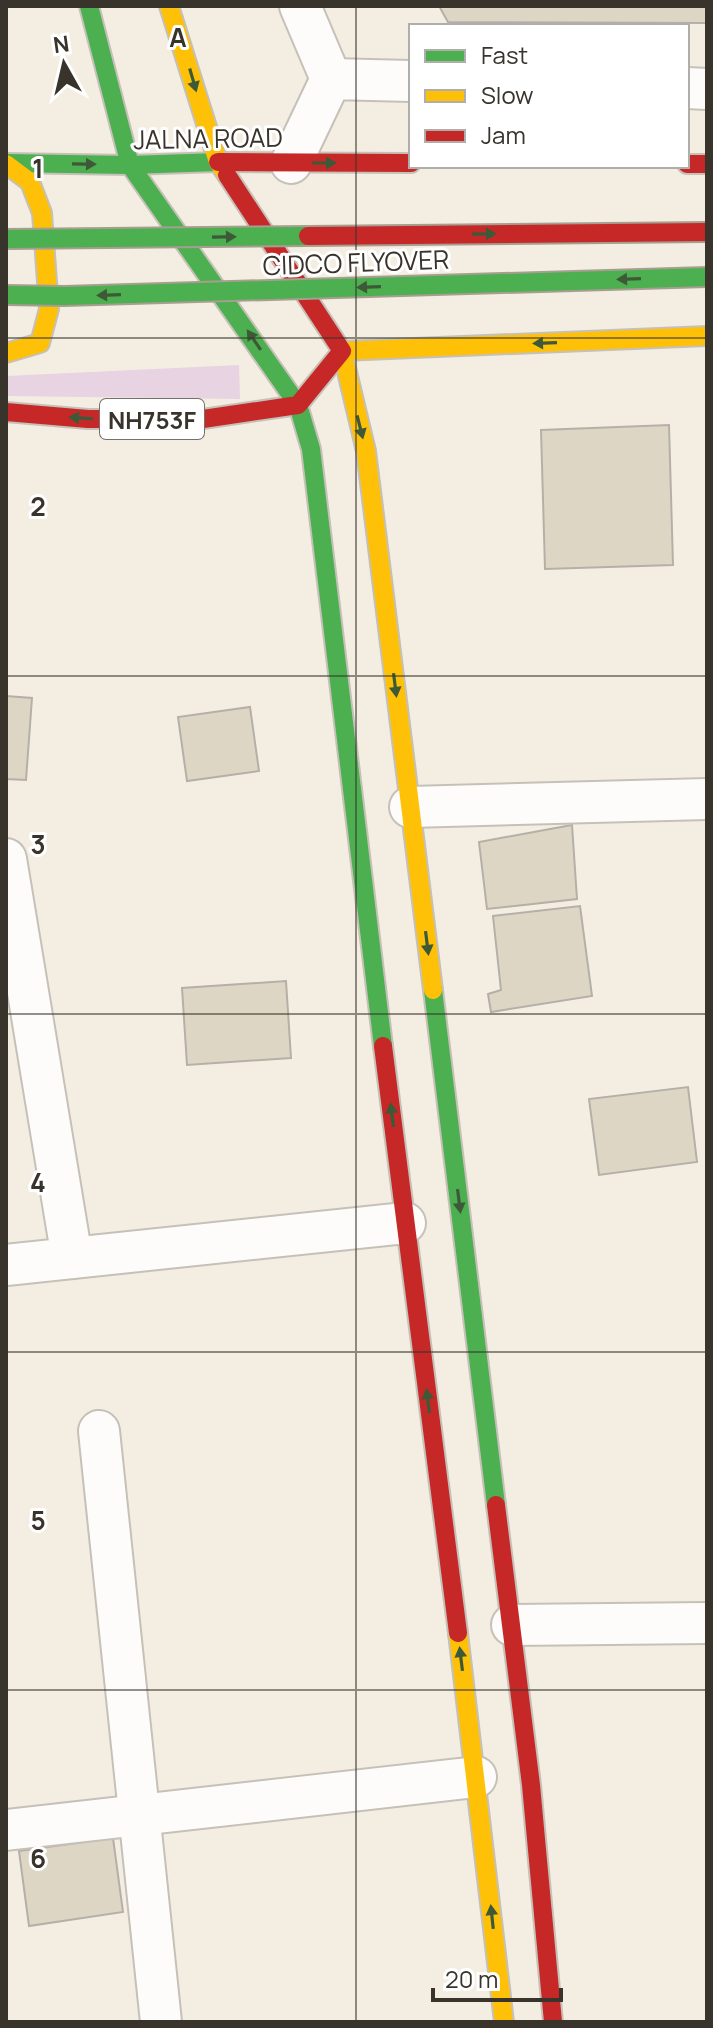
<svg xmlns="http://www.w3.org/2000/svg" width="713" height="2028" font-family="Manrope,sans-serif">
	<rect width="100%" height="100%" fill="#f4eee2"/>
	<path fill="#e7d3e1" d="M 239,365 L 240,399 L 6,396 L 6,376 Z"/>
	<g fill="#ded6c5" stroke="#b5b0a7" stroke-width="2">
		<path d="M 439,6 L 707,6 L 707,23 L 448,22 Z"/>
		<path d="M 669,425 L 673,565 L 545,569 L 541,430 Z"/>
		<path d="M 6,696 L 32,698 L 26,780 L 6,779 Z"/>
		<path d="M 250,707 L 259,771 L 187,781 L 178,717 Z"/>
		<path d="M 572,825 L 577,899 L 487,909 L 479,842 Z"/>
		<path d="M 580,906 L 592,996 L 491,1012 L 488,994 L 501,990 L 493,916 Z"/>
		<path d="M 286,981 L 291,1058 L 187,1065 L 182,988 Z"/>
		<path d="M 688,1087 L 697,1162 L 599,1175 L 589,1099 Z"/>
		<path d="M 113,1838 L 123,1912 L 29,1926 L 19,1851 Z"/>
	</g>
	<g fill="none" stroke-linecap="round" stroke-linejoin="round">
		<defs>
			<g id="street">
				<path d="M 300,6 L 331,79"/>
				<path d="M 687,88 L 707,89"/>
				<path d="M 291,163 L 331,79 L 411,81"/>
				<path d="M 410,807 L 707,799"/>
				<path d="M 6,859 L 72,1258"/>
				<path d="M 6,1265 L 405,1223"/>
				<path d="M 99,1431 L 161,2022"/>
				<path d="M 512,1625 L 707,1623"/>
				<path d="M 6,1830 L 476,1777"/>
			</g>
			<g id="fast">
				<path d="M 89,6 L 130,165 L 298,405"/>
				<path d="M 6,163 L 130,165 L 218,162"/>
				<path d="M 298,405 L 311,449 L 383,1046"/>
				<path d="M 433,990 L 496,1505"/>
			</g>
			<g id="slow">
				<path d="M 169,6 L 218,162 L 227,175"/>
				<path d="M 6,164 L 30,182 L 42,213 L 49,309 L 40,343 L 6,353"/>
				<path d="M 342,351 L 366,451 L 433,990"/>
				<path d="M 342,351 L 707,336"/>
				<path d="M 458,1633 L 504,2022"/>
			</g>
			<g id="jam">
				<path d="M 218,162 L 411,163"/>
				<path d="M 687,164 L 707,164"/>
				<path d="M 6,412 L 88,419 L 203,419 L 298,405 L 342,351 L 227,175"/>
				<path d="M 383,1046 L 458,1633"/>
				<path d="M 496,1505 L 531,1785 L 553,2022"/>
			</g>
		</defs>
		<use href="#street" stroke="#c6c1b8" stroke-width="44"/>
		<use href="#fast" stroke="#c6c1b8" stroke-width="22"/>
		<use href="#slow" stroke="#c6c1b8" stroke-width="22"/>
		<use href="#jam" stroke="#c6c1b8" stroke-width="22"/>
		<use href="#street" stroke="#fdfcfb" stroke-width="40"/>
		<use href="#fast" stroke="#4caf50" stroke-width="18"/>
		<use href="#slow" stroke="#ffc107" stroke-width="18"/>
		<use href="#jam" stroke="#c62828" stroke-width="18"/>
		<defs>
			<g id="fast-bridge">
				<path d="M 6,239 L 308,236"/>
				<path d="M 6,295 L 64,296 L 707,277"/>
			</g>
			<path id="jam-bridge" d="M 308,236 L 707,232"/>
		</defs>
		<use href="#fast-bridge" stroke="#a69f90" stroke-width="22" stroke-linecap="butt"/>
		<use href="#jam-bridge" stroke="#a69f90" stroke-width="22" stroke-linecap="butt"/>
		<use href="#fast-bridge" stroke="#4caf50" stroke-width="18"/>
		<use href="#jam-bridge" stroke="#c62828" stroke-width="18"/>
	</g>
	<defs><path id="oneway-solid" d="M-6-.8H1V-3.2L6.5 0L1 3.2V.8H-6Z" transform="scale(2)"/></defs>
	<g fill="#3e5937">
		<use href="#oneway-solid" transform="translate(193 80) rotate(74)"/>
		<use href="#oneway-solid" transform="translate(324 163)"/>
		<use href="#oneway-solid" transform="translate(84 164) rotate(1)"/>
		<use href="#oneway-solid" transform="translate(484 234) rotate(-1)"/>
		<use href="#oneway-solid" transform="translate(224 237) rotate(-1)"/>
		<use href="#oneway-solid" transform="translate(629 279) rotate(178)"/>
		<use href="#oneway-solid" transform="translate(369 287) rotate(178)"/>
		<use href="#oneway-solid" transform="translate(109 295) rotate(178)"/>
		<use href="#oneway-solid" transform="translate(254 340) rotate(-124)"/>
		<use href="#oneway-solid" transform="translate(545 343) rotate(178)"/>
		<use href="#oneway-solid" transform="translate(81 418) rotate(-176)"/>
		<use href="#oneway-solid" transform="translate(360 427) rotate(76)"/>
		<use href="#oneway-solid" transform="translate(395 685) rotate(83)"/>
		<use href="#oneway-solid" transform="translate(427 943) rotate(83)"/>
		<use href="#oneway-solid" transform="translate(392 1115) rotate(-97)"/>
		<use href="#oneway-solid" transform="translate(459 1201) rotate(83)"/>
		<use href="#oneway-solid" transform="translate(428 1401) rotate(-97)"/>
		<use href="#oneway-solid" transform="translate(461 1659) rotate(-97)"/>
		<use href="#oneway-solid" transform="translate(492 1917) rotate(-96)"/>
	</g>
	<path fill="none" stroke="#38342c" stroke-width="2" stroke-opacity="0.55" d="M 356,6 L 356,2022M 6,338 L 707,338M 6,676 L 707,676M 6,1014 L 707,1014M 6,1352 L 707,1352M 6,1690 L 707,1690"/>
	<g text-anchor="middle" dominant-baseline="central" stroke-width="6" stroke-linejoin="round" paint-order="stroke">
		<rect fill="#fff" stroke="#74716b" stroke-width="2" x="100" y="399" width="104" height="40" rx="6"/>
		<g font-size="24" font-weight="bold" fill="#38342c">
			<text x="152" y="419">NH753F</text>
		</g>
		<g font-size="26" fill="#38342c" stroke="#fff">
			<text transform="translate(208 138) rotate(-1)">JALNA ROAD</text>
			<text transform="translate(356 262) rotate(-2)">CIDCO FLYOVER</text>
		</g>
	</g>
	<g font-size="26" text-anchor="middle" font-weight="bold" fill="#38342c" stroke="#fff" stroke-width="6" stroke-linejoin="round" paint-order="stroke">
		<text x="178" y="47">A</text>
		<text x="38" y="178">1</text>
		<text x="38" y="516">2</text>
		<text x="38" y="854">3</text>
		<text x="38" y="1192">4</text>
		<text x="38" y="1530">5</text>
		<text x="38" y="1868">6</text>
	</g>
	<rect width="713" height="2028" fill="none" stroke="#38342c" stroke-width="16"/>
	<rect x="409" y="24" width="280" height="144" fill="#ffffff" stroke="#afaeab" stroke-width="2"/>
	<rect x="425" y="50" width="40" height="12" fill="#4caf50" stroke="#afaeab" stroke-width="2"/>
	<text x="481" y="64" font-size="24" fill="#38342c">Fast</text>
	<rect x="425" y="90" width="40" height="12" fill="#ffc107" stroke="#afaeab" stroke-width="2"/>
	<text x="481" y="104" font-size="24" fill="#38342c">Slow</text>
	<rect x="425" y="130" width="40" height="12" fill="#c62828" stroke="#afaeab" stroke-width="2"/>
	<text x="481" y="144" font-size="24" fill="#38342c">Jam</text>
	<g transform="translate(64 64) rotate(352)" stroke="#ffffff" stroke-width="6" paint-order="stroke">
	<path d="M0-6L14 30L0 20L-14 30Z" fill="#38342c"/>
	<text y="-12" font-size="22" font-weight="bold" text-anchor="middle" fill="#38342c">N</text>
	</g>
	<path d="M433 1988v12h128v-12" fill="none" stroke="#38342c" stroke-width="4"/>
	<text x="445" y="1988" font-size="24" fill="#38342c" stroke="#ffffff" stroke-width="6" paint-order="stroke">20 m</text>
</svg>
